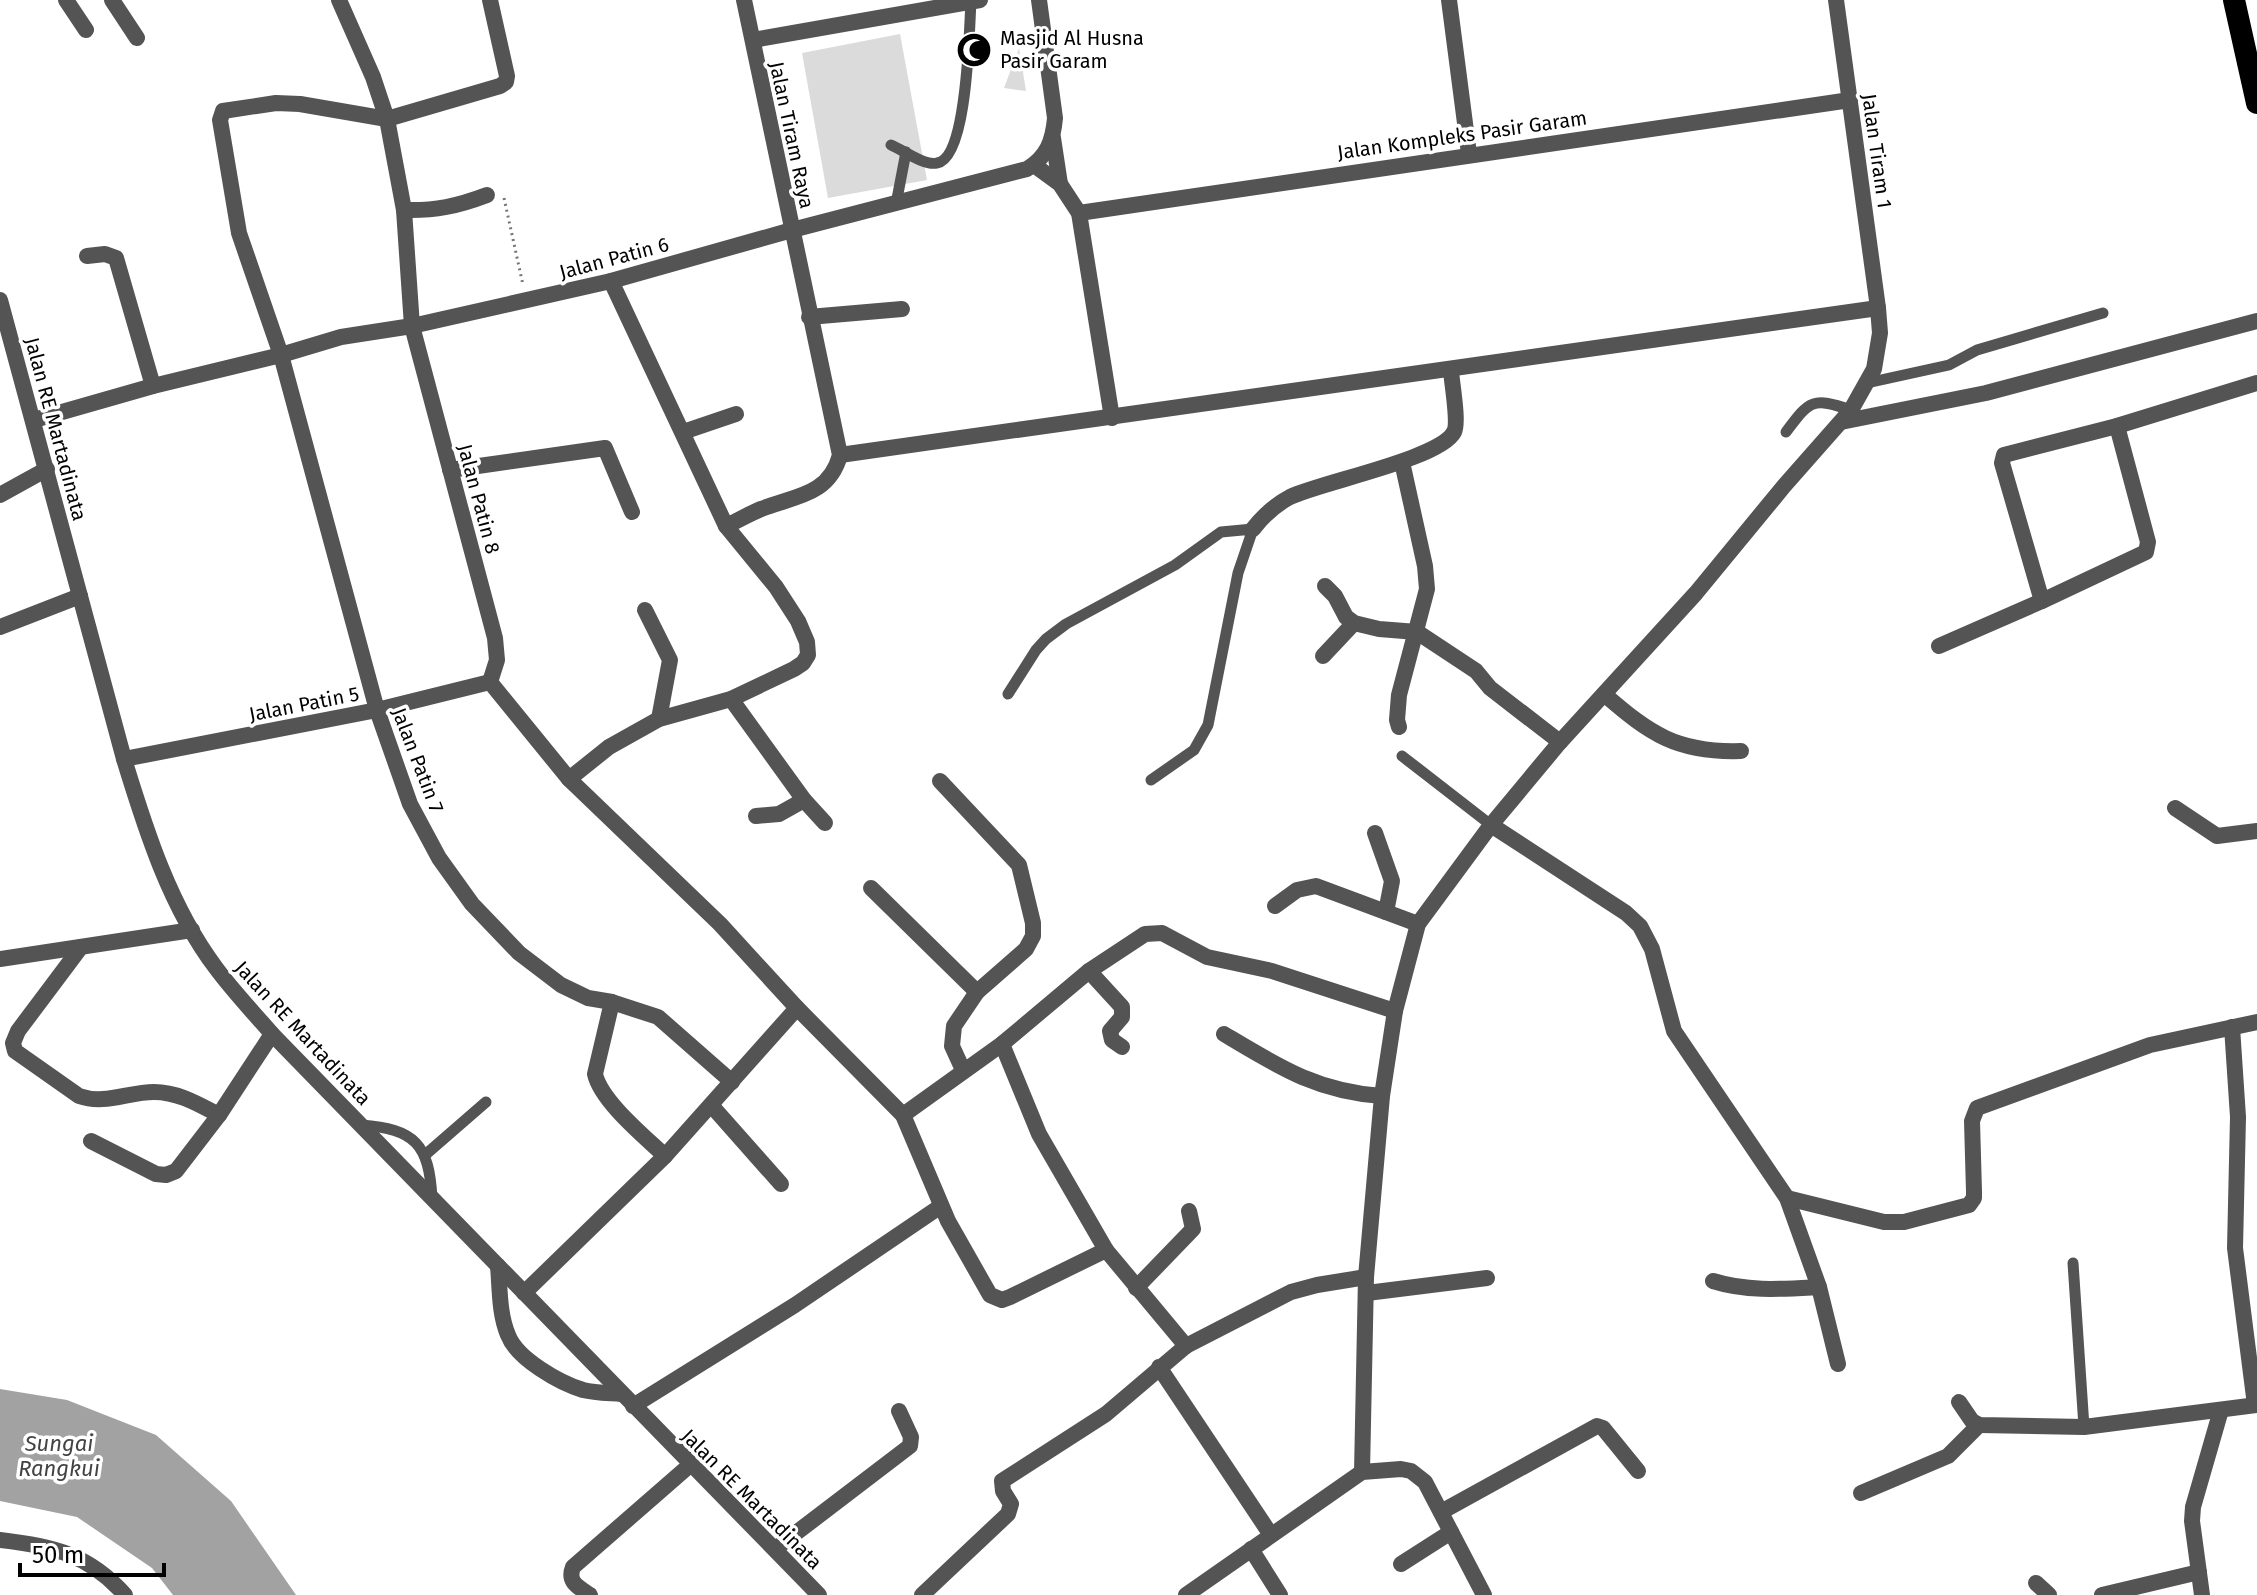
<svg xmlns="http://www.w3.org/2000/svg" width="2257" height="1595" font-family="'Fira Sans',sans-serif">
	<rect width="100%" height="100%" fill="#fff"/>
	<g fill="#dbdbdb">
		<path d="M 900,34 L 927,180 L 828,198 L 802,53 Z"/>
		<path d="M 1019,48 L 1026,91 L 1004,88 Z"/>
	</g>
	<path fill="#a2a2a2" d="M 0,1389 L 67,1400 L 156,1435 L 231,1501 L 296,1595 L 173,1595 L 152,1568 L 77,1517 L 0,1501 Z"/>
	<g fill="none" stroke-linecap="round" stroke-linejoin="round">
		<path stroke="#767676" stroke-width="3" stroke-dasharray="2 4" stroke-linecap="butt" d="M 504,198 L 523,285"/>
		<g stroke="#545454" stroke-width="11">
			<path d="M 891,145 C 903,150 924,166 937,163 C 968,158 969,29 971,2"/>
			<path d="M 896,204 L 906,152"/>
			<path d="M 1867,383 L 1949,365 L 1977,350 L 2103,313"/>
			<path d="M 1786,432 C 1810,400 1812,397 1851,410"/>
			<path d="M 1008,694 L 1036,650 L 1046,639 L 1066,624 L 1175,565 L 1221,532 L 1253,529 L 1238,573 L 1208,725 L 1194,750 L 1151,780"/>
			<path d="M 1402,756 L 1491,825"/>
			<path d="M 361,1125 C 415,1129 429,1144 432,1198"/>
			<path d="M 425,1155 L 486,1102"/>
			<path d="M 2073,1263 L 2084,1427"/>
		</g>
		<g stroke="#545454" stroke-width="16">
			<path d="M 66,0 L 86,30"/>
			<path d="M 112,0 L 137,38"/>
			<path d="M 339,0 L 373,77 L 387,119 L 404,210 L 412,326 L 495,638 L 497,660 L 490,682"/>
			<path d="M 490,0 L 507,76 L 506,82 L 500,86 L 387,119 L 300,104 L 276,103 L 223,111 L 220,120 L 239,233 L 281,355 L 377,710 L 410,804 L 439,858 L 472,904 L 519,953 L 561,985 L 588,998 L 612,1002 L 658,1017 L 732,1082"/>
			<path d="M 1449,0 L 1469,154"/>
			<path d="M 753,40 L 980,0"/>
			<path d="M 1053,138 L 1060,184"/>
			<path d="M 1034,165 L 1060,184 L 1079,213 L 1112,418"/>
			<path d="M 404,210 C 435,211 458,206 487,195"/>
			<path d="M 1079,213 L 1850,100"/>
			<path d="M 87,256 L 105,254 L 116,258 L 153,386"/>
			<path d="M 0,300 L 124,759 C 146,831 170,907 216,968 C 233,991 253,1012 272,1034 L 819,1595"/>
			<path d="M 809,317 L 902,309"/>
			<path d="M 34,420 L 153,386 L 281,355 L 341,337 L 412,326 L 611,281 L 792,230 L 1027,169 C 1047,157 1053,141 1055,118 L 1039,0"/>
			<path d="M 1841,422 L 1986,393 L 2257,321"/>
			<path d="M 683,432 L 736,414"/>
			<path d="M 840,455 C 1186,408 1532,359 1878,308"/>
			<path d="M 450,470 L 605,448 L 632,512"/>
			<path d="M 0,495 L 47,469"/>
			<path d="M 726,526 C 737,521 749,514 761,509 C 794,496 829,496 840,455 L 744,0"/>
			<path d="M 1253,529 C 1263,516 1275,505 1290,497 C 1321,482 1440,459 1454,432 C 1459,423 1452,384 1451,371"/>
			<path d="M 1325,586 L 1335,596 L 1346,617 L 1354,623 L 1379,629 L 1417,632 L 1476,671 L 1490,688 L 1560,742"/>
			<path d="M 2042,601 L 2002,463 L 2004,455 L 2117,426 L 2257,383"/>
			<path d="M 645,610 L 670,660 L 659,719"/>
			<path d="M 0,627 L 80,596"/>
			<path d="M 1939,646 L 2042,601 L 2146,552 L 2148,542 L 2117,426"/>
			<path d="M 1323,656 L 1354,623"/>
			<path d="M 490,682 L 569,779 L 720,924 L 797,1008 L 903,1115 L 948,1221 L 990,1295 L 1002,1300 L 1010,1297 L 1106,1250 L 1186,1346"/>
			<path d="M 1604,694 C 1650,734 1677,753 1741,751"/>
			<path d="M 731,699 L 804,800 L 825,823"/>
			<path d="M 1399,727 L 1397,720 L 1399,695 L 1427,589 L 1425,566 L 1402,462"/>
			<path d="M 124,759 L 377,710 L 490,682"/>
			<path d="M 569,779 L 609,747 L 659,719 L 731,699 L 794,669 L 803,663 L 808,655 L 807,642 L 798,621 L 776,587 L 726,526 L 611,281"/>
			<path d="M 940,781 L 1019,865 L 1033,923 L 1033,936 L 1026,949 L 977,992 L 954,1026 L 952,1046 L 963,1070"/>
			<path d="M 2175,808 L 2217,836 L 2257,831"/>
			<path d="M 756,816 L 779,814 L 804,800"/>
			<path d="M 1491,825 L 1626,913 L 1640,926 L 1652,949 L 1674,1031 L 1787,1198 L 1819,1287 L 1838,1364"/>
			<path d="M 1375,833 L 1392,881 L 1386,912"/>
			<path d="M 871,888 L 977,992"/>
			<path d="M 1275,906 L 1297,890 L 1316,886 L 1418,924"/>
			<path d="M 81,947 L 18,1031 L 13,1043 L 15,1051 L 79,1096 C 105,1105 128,1092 154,1092 C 178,1092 198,1104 219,1115"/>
			<path d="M 0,959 L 192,930"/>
			<path d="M 1089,971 L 1122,1007 L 1122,1017 L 1110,1031 L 1112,1040 L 1122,1047"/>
			<path d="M 612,1002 L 595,1074 C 601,1101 644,1136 665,1156"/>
			<path d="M 2232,1027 L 2238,1117 L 2235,1248 L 2255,1405"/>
			<path d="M 1224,1034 C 1279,1067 1316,1091 1382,1096"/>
			<path d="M 1002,1044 L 1039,1134 L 1106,1250"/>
			<path d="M 711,1105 L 781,1184"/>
			<path d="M 903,1115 L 1002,1044 L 1089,971 L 1145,934 L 1162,933 L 1207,957 L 1272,971 L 1395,1011"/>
			<path d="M 91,1141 L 156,1174 L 166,1175 L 176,1171 L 219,1115 L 272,1034"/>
			<path d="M 1787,1198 L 1884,1222 L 1904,1222 L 1969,1205 L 1974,1198 L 1974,1192 L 1972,1121 L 1977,1108 L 2150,1045 L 2257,1022"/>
			<path d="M 498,1266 C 500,1289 499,1314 508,1335 C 517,1359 560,1383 583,1390 C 595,1393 609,1393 621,1394"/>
			<path d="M 1713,1281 C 1748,1292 1783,1289 1819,1287"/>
			<path d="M 1136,1288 L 1193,1229 L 1189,1211"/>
			<path d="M 524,1293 L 665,1156 L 797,1008"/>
			<path d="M 1367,1293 L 1487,1278"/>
			<path d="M 1159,1367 L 1271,1535"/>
			<path d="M 1959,1402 L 1972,1421 L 1979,1425 L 2084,1427 L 2257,1405"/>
			<path d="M 633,1406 L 795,1305 L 941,1206"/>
			<path d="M 1362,1472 L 1366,1277 L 1382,1096 L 1395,1011 L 1418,924 L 1491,825 L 1560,742 L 1696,593 L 1784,486 L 1851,410 L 1874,369 L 1880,333 L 1878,308 L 1836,0"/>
			<path d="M 1861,1493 L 1948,1456 L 1979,1425"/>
			<path d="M 1441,1512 L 1597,1426 L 1603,1428 L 1638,1471"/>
			<path d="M 0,1540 C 52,1546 89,1554 125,1595"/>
			<path d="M 775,1549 L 910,1446 L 911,1437 L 899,1411"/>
			<path d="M 1251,1549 L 1280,1595"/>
			<path d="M 1401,1564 L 1451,1532"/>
			<path d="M 2036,1583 L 2049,1595"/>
			<path d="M 590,1595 C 578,1587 567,1582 573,1567 L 690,1465"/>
			<path d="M 922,1595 L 1008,1514 L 1011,1504 L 1003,1491 L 1002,1481 L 1106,1414 L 1186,1346 L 1291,1292 L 1317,1285 L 1366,1277"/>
			<path d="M 1186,1595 L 1362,1472 L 1401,1469 L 1411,1471 L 1425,1482 L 1484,1595"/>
			<path d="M 2102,1595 L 2199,1572"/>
			<path d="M 2202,1595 L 2192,1521 L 2193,1507 L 2221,1410"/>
		</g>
		<path stroke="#000" stroke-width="22" d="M 2234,0 L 2257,103"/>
	</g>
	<defs>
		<symbol id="mosque-disc" viewBox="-11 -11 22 22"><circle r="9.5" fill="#000" stroke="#fff"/><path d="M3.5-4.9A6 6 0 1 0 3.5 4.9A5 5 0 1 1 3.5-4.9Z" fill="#fff"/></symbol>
	</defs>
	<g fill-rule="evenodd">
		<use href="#mosque-disc" x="954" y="30" width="40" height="40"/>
	</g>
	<g text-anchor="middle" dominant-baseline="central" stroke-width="7" stroke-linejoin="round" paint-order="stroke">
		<g font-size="20" fill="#000" stroke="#fff" text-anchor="start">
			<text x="1000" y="38">Masjid Al Husna<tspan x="1000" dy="23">Pasir Garam</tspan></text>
		</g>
		<g font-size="20" fill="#000" stroke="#fff">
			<text transform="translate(792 135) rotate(78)">Jalan Tiram Raya</text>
			<text transform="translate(1462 135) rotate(-8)">Jalan Kompleks Pasir Garam</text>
			<text transform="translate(1877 151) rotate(82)">Jalan Tiram 1</text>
			<text transform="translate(614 258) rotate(-15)">Jalan Patin 6</text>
			<text transform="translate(56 429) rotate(75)">Jalan RE Martadinata</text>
			<text transform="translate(479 499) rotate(75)">Jalan Patin 8</text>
			<text transform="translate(304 704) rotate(-11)">Jalan Patin 5</text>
			<text transform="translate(418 760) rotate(69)">Jalan Patin 7</text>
			<text transform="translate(303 1033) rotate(47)">Jalan RE Martadinata</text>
			<text transform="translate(752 1499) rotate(45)">Jalan RE Martadinata</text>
		</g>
		<g font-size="22" font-style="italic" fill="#434343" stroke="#fff">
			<text x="59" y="1443">Sungai<tspan x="59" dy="25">Rangkui</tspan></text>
		</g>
	</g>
	<path d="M20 1563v12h144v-12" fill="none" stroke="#000000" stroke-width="4"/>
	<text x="32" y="1563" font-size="24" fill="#000000" stroke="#ffffff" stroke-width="6" paint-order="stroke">50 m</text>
</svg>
